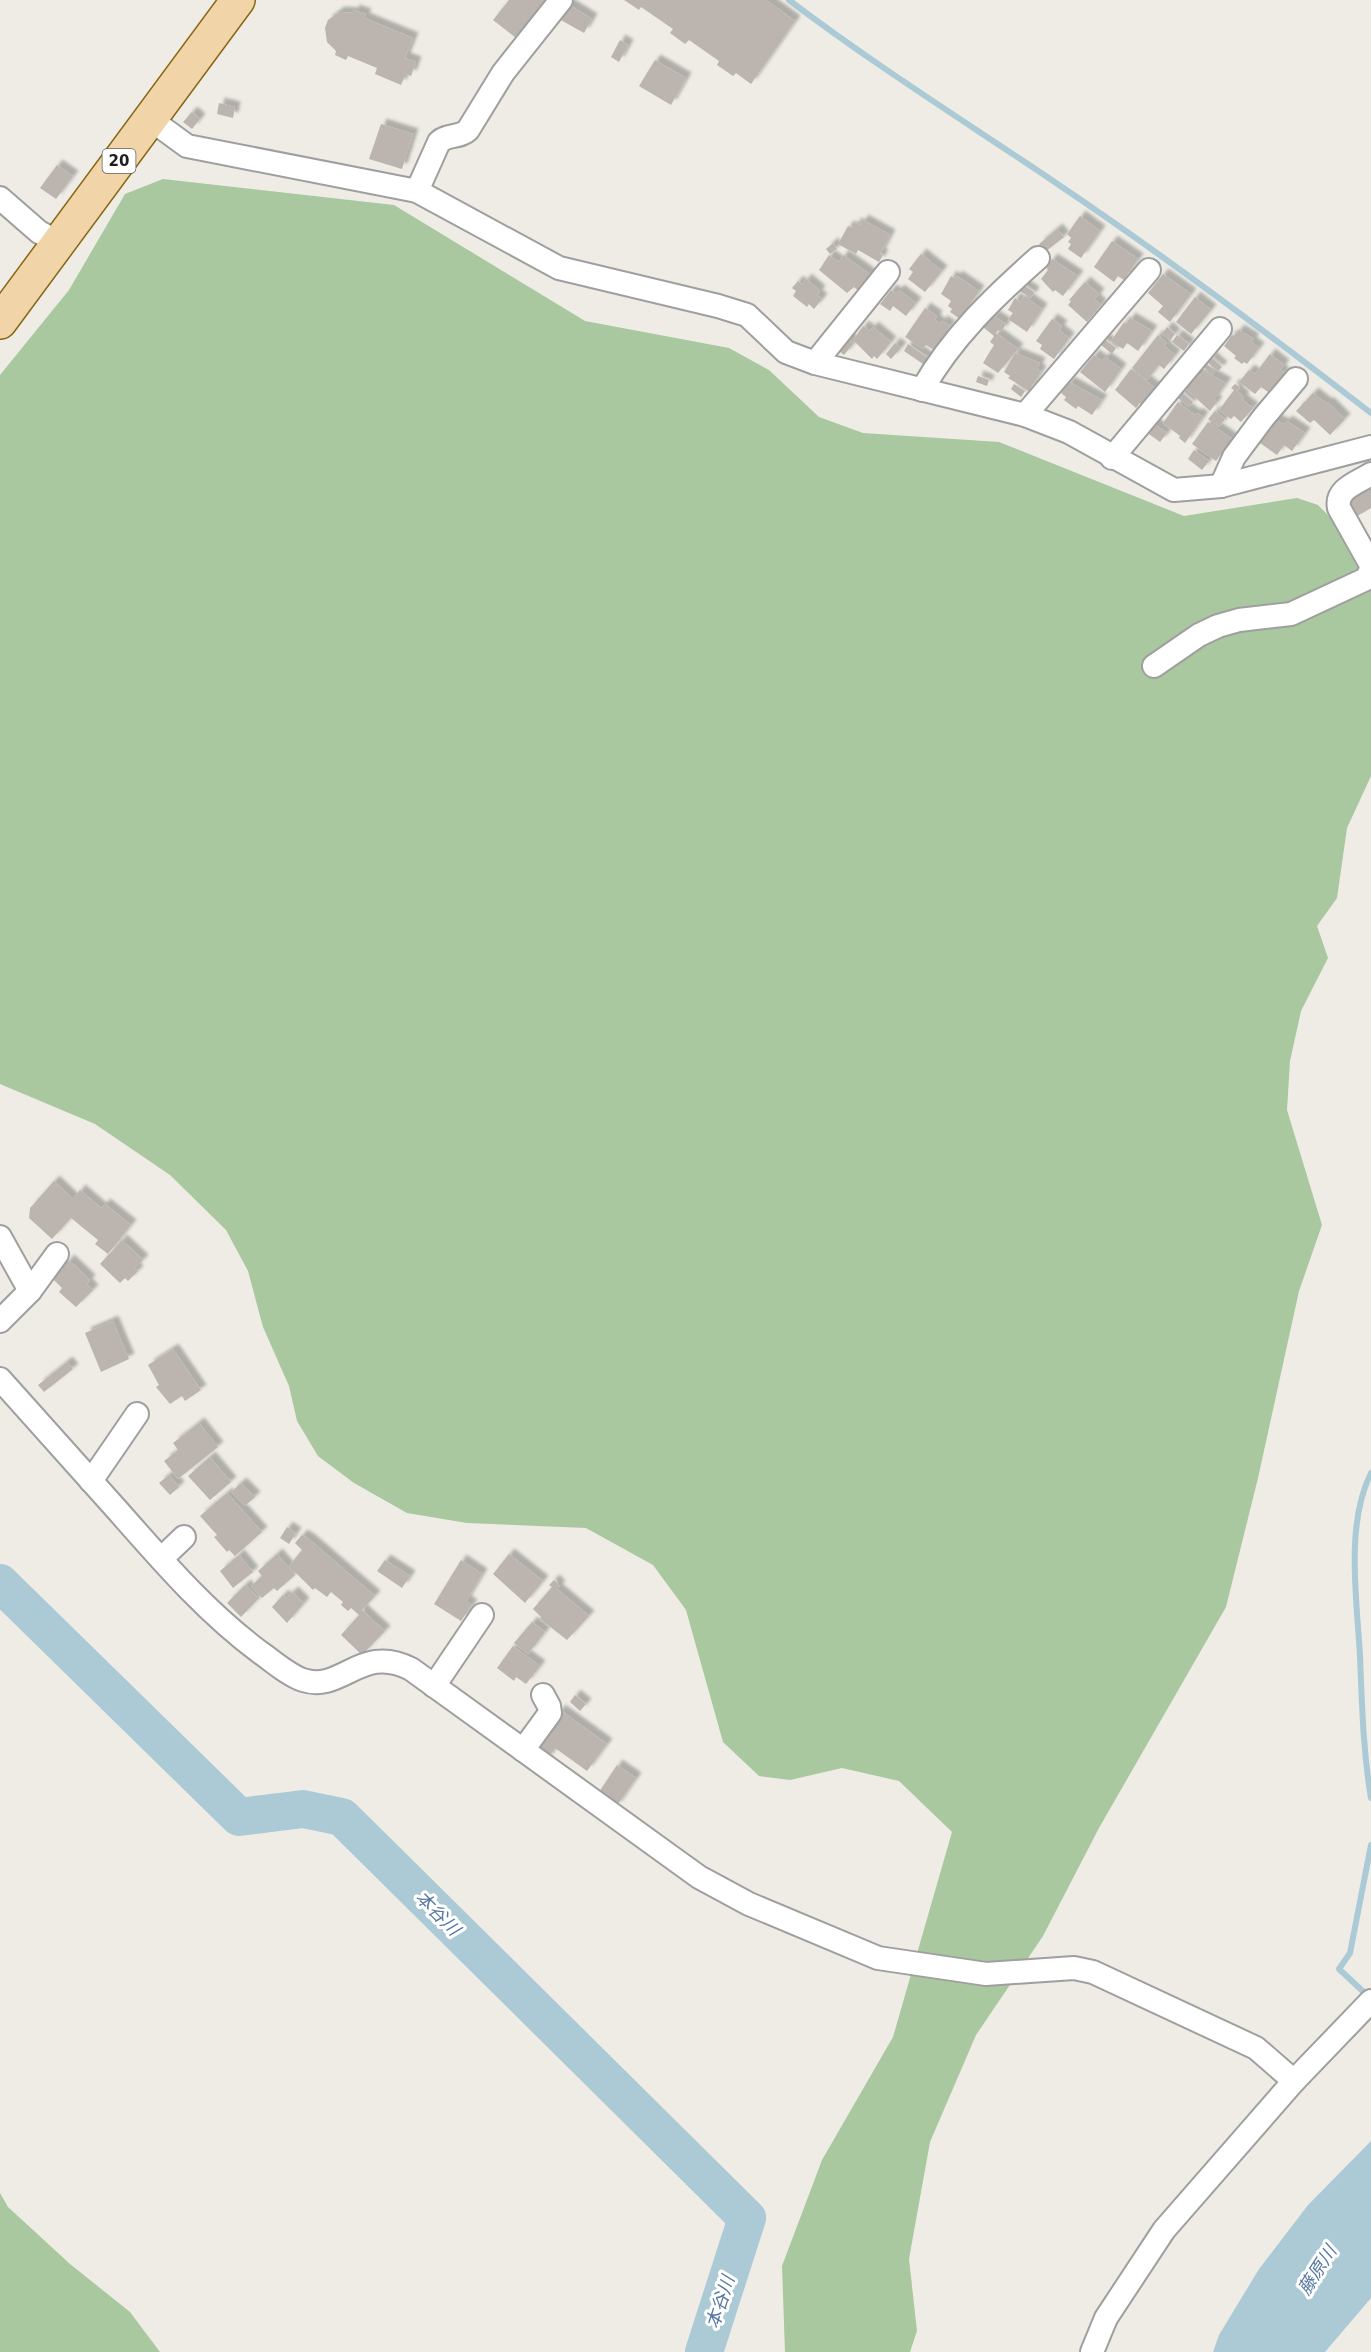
<svg xmlns="http://www.w3.org/2000/svg" width="1371" height="2352" font-family="'DejaVu Sans','Noto Sans JP',sans-serif">
	<defs>
		<filter id="shadow"><feDropShadow dx="5.5" dy="-5.5" stdDeviation="1.5" flood-color="#0004"/></filter>
	</defs>
	<rect width="100%" height="100%" fill="#eeece5"/>
	<g fill="#a9c89f">
		<path d="M 163,179 L 394,205 L 585,321 L 729,348 L 769,370 L 819,417 L 863,433 L 999,442 L 1184,516 L 1297,498 L 1318,505 L 1371,559 L 1371,776 L 1347,828 L 1337,898 L 1317,926 L 1328,958 L 1301,1011 L 1290,1061 L 1287,1110 L 1322,1225 L 1299,1291 L 1258,1478 L 1226,1607 L 1099,1828 L 1043,1936 L 976,2035 L 930,2142 L 909,2259 L 917,2331 L 910,2352 L 785,2352 L 782,2266 L 822,2160 L 893,2037 L 952,1832 L 899,1781 L 842,1768 L 790,1780 L 759,1776 L 723,1742 L 686,1610 L 653,1565 L 586,1528 L 467,1523 L 407,1513 L 354,1483 L 318,1456 L 297,1421 L 289,1386 L 263,1327 L 248,1271 L 226,1230 L 170,1175 L 95,1124 L 0,1084 L 0,375 L 69,290 L 125,194 Z"/>
		<path d="M 0,2193 L 8,2207 L 70,2264 L 130,2312 L 160,2352 L 0,2352 Z"/>
	</g>
	<path fill="#abcad6" d="M 1371,2141 L 1371,2298 L 1325,2352 L 1213,2352 L 1219,2335 L 1259,2269 L 1308,2205 Z"/>
	<g fill="none" stroke-linecap="round" stroke-linejoin="round">
		<g stroke="#abcad6" stroke-width="6">
			<path d="M 789,0 C 876,66 969,124 1059,185 C 1166,257 1269,334 1371,413"/>
			<path d="M 1371,1473 C 1345,1525 1357,1600 1360,1656 C 1362,1704 1363,1751 1371,1798"/>
			<path d="M 1369,1997 L 1339,1969 L 1350,1953 L 1371,1845"/>
		</g>
		<path stroke="#abcad6" stroke-width="38" d="M 0,1583 L 239,1817 L 303,1809 L 342,1817 L 747,2218 L 704,2352"/>
	</g>
	<g fill="#bbb4af" filter="url(#shadow)">
		<path d="M 509,0 L 546,0 L 516,38 L 493,20 Z"/>
		<path d="M 624,0 L 766,0 L 795,21 L 751,84 L 736,73 L 733,76 L 717,65 L 719,61 L 689,40 L 685,44 L 670,33 L 673,29 L 641,7 L 639,10 Z"/>
		<path d="M 568,4 L 592,19 L 584,33 L 559,19 Z"/>
		<path d="M 354,10 L 366,14 L 364,18 L 413,38 L 405,58 L 416,62 L 411,76 L 406,74 L 401,85 L 375,74 L 377,68 L 348,56 L 346,60 L 335,55 L 336,51 L 327,42 L 325,28 L 328,20 L 339,12 L 353,13 Z"/>
		<path d="M 620,40 L 628,45 L 619,62 L 611,57 Z"/>
		<path d="M 655,60 L 686,78 L 671,105 L 639,86 Z"/>
		<path d="M 219,103 L 235,107 L 233,118 L 217,114 Z"/>
		<path d="M 192,112 L 200,119 L 192,129 L 183,122 Z"/>
		<path d="M 381,124 L 413,134 L 402,169 L 369,159 Z"/>
		<path d="M 57,165 L 73,176 L 56,199 L 40,188 Z"/>
		<path d="M 1080,216 L 1100,231 L 1081,258 L 1068,249 L 1071,244 L 1068,242 L 1071,238 L 1067,234 Z"/>
		<path d="M 863,220 L 890,235 L 880,254 L 883,255 L 879,262 L 858,250 L 856,254 L 838,244 L 848,226 L 853,228 L 856,223 L 860,225 Z"/>
		<path d="M 1057,229 L 1064,237 L 1045,252 L 1039,244 Z"/>
		<path d="M 1112,241 L 1138,259 L 1124,280 L 1118,276 L 1114,282 L 1094,267 Z"/>
		<path d="M 833,243 L 837,249 L 830,254 L 826,249 Z"/>
		<path d="M 921,254 L 942,271 L 925,292 L 908,279 L 913,272 L 909,269 Z"/>
		<path d="M 829,255 L 839,262 L 843,255 L 871,275 L 860,292 L 854,287 L 847,293 L 819,270 Z"/>
		<path d="M 1052,259 L 1078,276 L 1063,296 L 1055,290 L 1053,292 L 1041,279 L 1048,270 L 1046,267 Z"/>
		<path d="M 1163,274 L 1191,294 L 1170,322 L 1158,312 L 1163,306 L 1148,293 Z"/>
		<path d="M 951,276 L 955,279 L 957,276 L 979,291 L 960,319 L 950,312 L 952,309 L 948,306 L 951,301 L 941,294 Z"/>
		<path d="M 806,279 L 820,291 L 817,295 L 822,299 L 814,309 L 809,304 L 807,307 L 793,296 L 796,291 L 792,288 L 798,281 L 802,285 Z"/>
		<path d="M 1085,282 L 1099,294 L 1095,299 L 1101,305 L 1087,322 L 1068,305 L 1071,301 L 1069,300 Z"/>
		<path d="M 1022,284 L 1034,292 L 1031,298 L 1018,290 Z"/>
		<path d="M 891,290 L 896,293 L 899,290 L 916,303 L 906,316 L 893,306 L 890,311 L 880,304 Z"/>
		<path d="M 1024,296 L 1042,309 L 1027,332 L 1008,319 L 1013,313 L 1008,310 L 1015,298 L 1020,302 Z"/>
		<path d="M 1195,297 L 1211,310 L 1191,334 L 1176,322 Z"/>
		<path d="M 925,308 L 937,316 L 935,320 L 940,324 L 942,321 L 950,326 L 934,350 L 926,345 L 923,349 L 905,337 Z"/>
		<path d="M 994,316 L 1006,324 L 1001,332 L 998,330 L 996,333 L 1018,349 L 998,373 L 983,363 L 994,345 L 990,342 L 994,336 L 983,327 Z"/>
		<path d="M 1130,318 L 1152,331 L 1138,351 L 1127,343 L 1123,349 L 1111,341 L 1124,322 L 1126,324 Z"/>
		<path d="M 1052,319 L 1062,326 L 1059,330 L 1069,338 L 1054,359 L 1040,349 L 1042,345 L 1036,341 Z"/>
		<path d="M 863,326 L 870,331 L 873,327 L 891,342 L 877,359 L 874,356 L 872,359 L 853,340 Z"/>
		<path d="M 1167,327 L 1175,334 L 1170,340 L 1162,334 Z"/>
		<path d="M 1239,330 L 1254,339 L 1251,342 L 1259,348 L 1247,364 L 1244,362 L 1242,364 L 1234,358 L 1236,356 L 1224,346 L 1232,335 L 1234,336 Z"/>
		<path d="M 1158,335 L 1167,343 L 1164,346 L 1175,355 L 1164,369 L 1159,365 L 1147,380 L 1132,368 Z"/>
		<path d="M 1177,335 L 1189,344 L 1184,351 L 1172,342 Z"/>
		<path d="M 848,338 L 854,343 L 844,355 L 838,350 Z"/>
		<path d="M 1104,339 L 1116,348 L 1112,354 L 1100,344 Z"/>
		<path d="M 895,343 L 901,348 L 891,359 L 886,354 Z"/>
		<path d="M 908,344 L 928,358 L 923,364 L 904,351 Z"/>
		<path d="M 1015,353 L 1040,363 L 1037,369 L 1041,371 L 1029,391 L 1008,378 L 1010,376 L 1004,372 Z"/>
		<path d="M 1270,354 L 1284,365 L 1280,370 L 1284,373 L 1268,392 L 1261,387 L 1255,394 L 1239,382 L 1249,370 L 1255,374 Z"/>
		<path d="M 1094,355 L 1102,361 L 1105,357 L 1121,369 L 1105,392 L 1080,372 Z"/>
		<path d="M 1211,357 L 1222,367 L 1218,371 L 1207,362 Z"/>
		<path d="M 1205,362 L 1215,371 L 1212,375 L 1202,366 Z"/>
		<path d="M 1131,369 L 1156,389 L 1142,405 L 1140,403 L 1136,408 L 1115,390 Z"/>
		<path d="M 1204,371 L 1226,383 L 1214,400 L 1217,402 L 1210,411 L 1184,387 L 1195,372 L 1200,376 Z"/>
		<path d="M 978,376 L 989,380 L 987,386 L 976,382 Z"/>
		<path d="M 1069,382 L 1102,400 L 1092,415 L 1078,406 L 1076,409 L 1064,400 L 1066,397 L 1061,393 Z"/>
		<path d="M 1014,384 L 1025,391 L 1021,397 L 1011,389 Z"/>
		<path d="M 1235,384 L 1240,387 L 1237,391 L 1244,397 L 1242,400 L 1253,408 L 1241,422 L 1234,416 L 1231,419 L 1219,410 L 1234,390 L 1231,388 Z"/>
		<path d="M 1182,392 L 1193,402 L 1189,407 L 1177,397 Z"/>
		<path d="M 1313,393 L 1327,404 L 1328,402 L 1345,419 L 1330,435 L 1314,420 L 1310,423 L 1296,411 Z"/>
		<path d="M 1178,402 L 1195,415 L 1197,413 L 1203,417 L 1185,443 L 1179,438 L 1180,436 L 1163,423 Z"/>
		<path d="M 1215,411 L 1225,419 L 1219,427 L 1208,419 Z"/>
		<path d="M 1272,418 L 1284,424 L 1287,421 L 1305,433 L 1292,451 L 1284,445 L 1277,455 L 1260,443 L 1271,428 L 1267,425 Z"/>
		<path d="M 1208,422 L 1232,439 L 1216,461 L 1192,444 Z"/>
		<path d="M 1153,423 L 1167,433 L 1160,442 L 1146,432 Z"/>
		<path d="M 1194,450 L 1209,461 L 1202,470 L 1188,459 Z"/>
		<path d="M 1371,486 L 1371,508 L 1354,518 L 1343,501 Z"/>
		<path d="M 54,1181 L 73,1199 L 80,1190 L 101,1208 L 105,1204 L 131,1225 L 108,1254 L 95,1244 L 98,1240 L 71,1218 L 52,1239 L 29,1218 L 30,1208 Z"/>
		<path d="M 122,1240 L 143,1260 L 135,1268 L 138,1271 L 128,1281 L 125,1278 L 120,1283 L 100,1264 Z"/>
		<path d="M 69,1260 L 90,1280 L 87,1284 L 93,1290 L 76,1307 L 59,1292 L 62,1288 L 50,1276 L 59,1266 L 62,1268 Z"/>
		<path d="M 113,1321 L 129,1359 L 101,1372 L 85,1333 Z"/>
		<path d="M 173,1349 L 201,1390 L 185,1401 L 182,1396 L 170,1404 L 156,1387 L 159,1385 L 148,1365 Z"/>
		<path d="M 67,1362 L 73,1369 L 44,1392 L 38,1385 Z"/>
		<path d="M 199,1423 L 218,1447 L 178,1479 L 164,1461 L 178,1450 L 173,1443 Z"/>
		<path d="M 210,1457 L 231,1482 L 210,1500 L 188,1476 Z"/>
		<path d="M 169,1475 L 179,1487 L 170,1495 L 159,1483 Z"/>
		<path d="M 241,1483 L 255,1497 L 245,1506 L 231,1492 Z"/>
		<path d="M 227,1493 L 262,1532 L 235,1556 L 229,1550 L 227,1552 L 214,1537 L 217,1535 L 200,1516 Z"/>
		<path d="M 287,1527 L 296,1533 L 289,1544 L 280,1538 Z"/>
		<path d="M 302,1535 L 310,1540 L 375,1596 L 362,1610 L 385,1631 L 362,1655 L 341,1635 L 359,1615 L 351,1608 L 348,1611 L 341,1605 L 343,1602 L 331,1592 L 327,1597 L 315,1588 L 313,1590 L 289,1566 L 302,1550 L 295,1543 Z"/>
		<path d="M 277,1554 L 295,1575 L 277,1591 L 274,1588 L 262,1598 L 251,1586 L 262,1576 L 258,1571 Z"/>
		<path d="M 509,1554 L 543,1581 L 525,1603 L 493,1574 Z"/>
		<path d="M 239,1555 L 253,1572 L 233,1588 L 220,1571 Z"/>
		<path d="M 385,1560 L 410,1576 L 402,1588 L 377,1571 Z"/>
		<path d="M 461,1560 L 482,1574 L 466,1601 L 472,1605 L 461,1621 L 434,1604 Z"/>
		<path d="M 554,1580 L 560,1586 L 557,1589 L 589,1616 L 567,1640 L 540,1619 L 541,1617 L 533,1609 L 552,1587 L 549,1585 Z"/>
		<path d="M 245,1585 L 259,1598 L 241,1617 L 227,1603 Z"/>
		<path d="M 293,1592 L 304,1603 L 287,1623 L 272,1607 L 283,1595 L 286,1598 Z"/>
		<path d="M 532,1622 L 545,1632 L 528,1654 L 514,1643 Z"/>
		<path d="M 513,1646 L 540,1666 L 526,1684 L 516,1677 L 514,1681 L 497,1668 Z"/>
		<path d="M 575,1695 L 586,1704 L 580,1711 L 570,1702 Z"/>
		<path d="M 560,1710 L 607,1744 L 587,1771 L 555,1748 L 547,1760 L 532,1749 Z"/>
		<path d="M 617,1765 L 636,1778 L 616,1807 L 597,1795 Z"/>
	</g>
	<g fill="none" stroke-linecap="round" stroke-linejoin="round">
		<defs>
			<g id="street">
				<path d="M 150,119 L 187,146 L 417,191 L 559,268 L 718,306 L 747,315 L 786,352 L 815,363 L 1025,415 L 1069,432 L 1174,490 L 1221,486 L 1371,447"/>
				<path d="M 417,191 L 439,142 C 447,134 460,138 468,130 L 503,73 L 561,0"/>
				<path d="M 0,198 L 39,232 L 58,242"/>
				<path d="M 815,363 L 888,272"/>
				<path d="M 922,390 C 951,338 994,297 1038,258"/>
				<path d="M 1025,415 L 1149,270"/>
				<path d="M 1112,458 L 1220,329"/>
				<path d="M 1221,486 L 1234,457 L 1263,418 L 1296,379"/>
				<path d="M 1154,666 L 1199,635 L 1218,626 L 1239,620 L 1291,614 L 1366,579 L 1370,572 L 1371,565 L 1339,508 C 1335,489 1357,483 1371,474"/>
				<path d="M 0,1237 L 30,1291"/>
				<path d="M 0,1321 L 30,1291 L 57,1254"/>
				<path d="M 0,1379 C 40,1424 80,1468 119,1512 C 163,1562 207,1613 261,1653 C 274,1662 288,1675 303,1680 C 342,1693 361,1643 411,1669 L 699,1877 L 749,1904 L 878,1958 L 986,1974 L 1074,1968 L 1093,1972 L 1256,2048 L 1294,2081"/>
				<path d="M 91,1481 L 137,1414"/>
				<path d="M 161,1559 L 184,1537"/>
				<path d="M 434,1686 L 482,1615"/>
				<path d="M 523,1750 L 550,1713 L 549,1706 L 543,1695"/>
				<path d="M 1092,2352 L 1106,2318 L 1164,2230 L 1294,2081 L 1371,2001"/>
			</g>
			<path id="primary" d="M 0,322 L 238,0"/>
		</defs>
		<use href="#street" stroke="#9f9f9f" stroke-width="26"/>
		<use href="#primary" stroke="#876612" stroke-width="36"/>
		<use href="#street" stroke="#fff" stroke-width="22"/>
		<use href="#primary" stroke="#f1d5a8" stroke-width="33"/>
	</g>
	<g text-anchor="middle" dominant-baseline="central" stroke-width="6" stroke-linejoin="round" paint-order="stroke">
		<rect fill="#fff" stroke="#626262" stroke-width="1.5" x="102.5" y="149" width="33" height="24" rx="4.5"/>
		<g font-size="15" font-weight="bold" fill="#1e1e1e">
			<text x="119" y="161">20</text>
		</g>
		<g font-size="18" font-style="italic" fill="#5678a2" stroke="#fff">
			<text transform="translate(438 1913) rotate(45)">本谷川</text>
			<text transform="translate(1317 2270) rotate(-57)">藤原川</text>
			<text transform="translate(720 2302) rotate(-72)">本谷川</text>
		</g>
	</g>
</svg>
